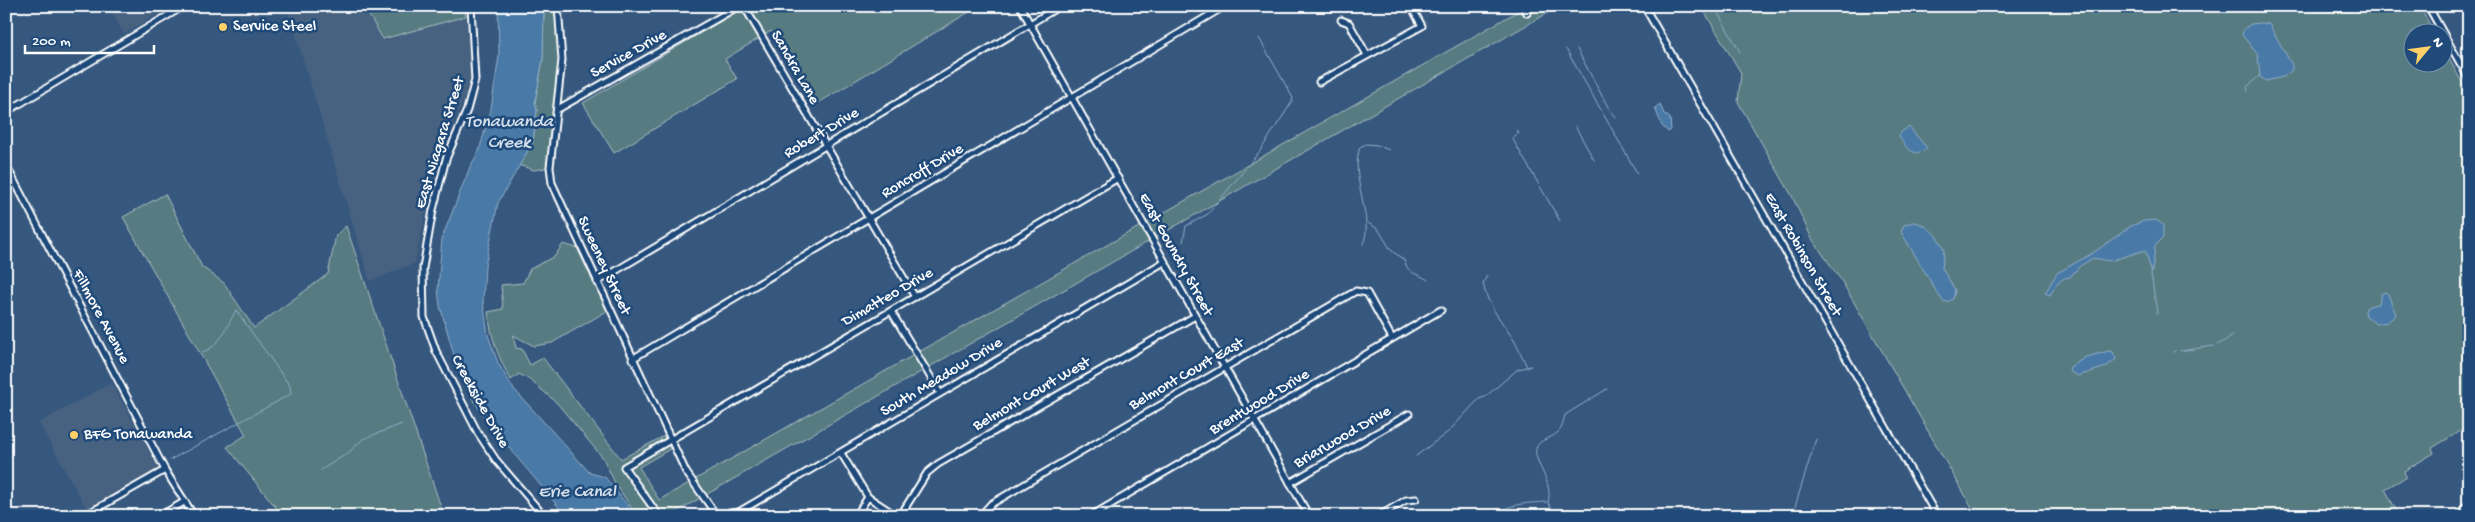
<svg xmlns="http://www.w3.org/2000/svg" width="2475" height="522" font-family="'Gochi Hand',sans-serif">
	<rect width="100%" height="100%" fill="#36587e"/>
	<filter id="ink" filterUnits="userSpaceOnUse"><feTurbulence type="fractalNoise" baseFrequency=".02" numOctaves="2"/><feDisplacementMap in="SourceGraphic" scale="10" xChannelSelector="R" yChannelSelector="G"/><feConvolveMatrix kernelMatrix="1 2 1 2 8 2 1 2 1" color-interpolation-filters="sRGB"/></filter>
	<g filter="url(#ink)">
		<g fill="#466281">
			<path d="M 108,6 L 171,6 L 124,34 Z"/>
			<path d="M 287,6 L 359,6 L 366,10 L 383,39 L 466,16 L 471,85 L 438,155 L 415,263 L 370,281 Z"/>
			<path d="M 111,383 L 161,472 L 89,513 L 39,423 Z"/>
		</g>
		<g fill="#577b81" stroke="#abbdc0">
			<path d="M 359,6 L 464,6 L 466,16 L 383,39 L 366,10 Z"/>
			<path d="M 544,6 L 558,6 C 565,60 557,114 550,167 L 534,170 L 518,165 L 533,142 L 537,110 L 535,102 L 543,59 Z"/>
			<path d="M 746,6 L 979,6 L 815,105 L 771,31 L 725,59 L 737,79 L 614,153 L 583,103 Z"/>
			<path d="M 1527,6 L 1560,6 L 669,516 L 637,516 L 615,483 L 603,458 L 556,402 L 530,380 L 519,374 L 511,380 C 498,358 491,337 488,312 L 503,309 L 501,285 L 523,283 L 530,269 L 555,256 L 563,244 L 577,248 L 607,311 L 552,343 L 534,346 L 513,335 L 516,348 L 522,349 L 530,365 L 543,358 L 621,459 L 664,436 L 670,449 L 639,467 L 659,500 Z"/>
			<path d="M 1701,6 L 2419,6 L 2434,32 L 2412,32 L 2412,62 L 2442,62 L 2443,48 L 2469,95 L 2469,426 L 2432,448 L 2434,453 L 2404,471 L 2406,477 L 2385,489 L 2399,516 L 1977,516 L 1841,280 L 1812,239 L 1792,196 L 1738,102 L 1741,73 Z"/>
			<path d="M 165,194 L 202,267 L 224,283 L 254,328 L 328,274 L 336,235 L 346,226 L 444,516 L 283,516 L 227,447 L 246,435 L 123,217 Z"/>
		</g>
		<g fill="#4979a6" stroke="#92afca">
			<path d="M 498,6 L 544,6 L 543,59 L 535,102 L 537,110 L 533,142 L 498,203 L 485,266 L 483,301 L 488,335 L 498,363 L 513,388 L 590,473 L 605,477 L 628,506 L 631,516 L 566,516 L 486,420 L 468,391 L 456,362 L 440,306 L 438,290 L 442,238 L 470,167 L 479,151 L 491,109 L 499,56 Z"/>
			<path d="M 2261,23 L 2269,24 L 2292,65 L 2292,70 L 2283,77 L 2266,81 L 2260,77 L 2258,55 L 2242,35 L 2244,29 L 2251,24 Z"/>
			<path d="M 1660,104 L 1664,114 L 1670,118 L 1671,130 L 1668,132 L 1662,126 L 1655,108 Z"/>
			<path d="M 1909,127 L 1927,148 C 1915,159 1905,148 1899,136 L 1901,132 Z"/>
			<path d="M 2156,220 L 2163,225 L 2163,238 L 2155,246 L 2152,273 L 2145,250 L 2110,261 L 2093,258 L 2080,266 L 2070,277 C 2060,277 2055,287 2050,295 L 2045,293 L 2057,273 L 2093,253 L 2131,226 L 2144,221 Z"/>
			<path d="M 1913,222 C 1927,223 1939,237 1944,250 L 1942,268 L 1955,290 L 1953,299 L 1947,302 L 1943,301 L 1938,294 L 1901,232 L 1904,225 Z"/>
			<path d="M 2385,292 L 2388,294 L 2396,315 L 2387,322 L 2376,324 L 2366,316 L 2365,311 L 2367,307 L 2379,303 L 2381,294 Z"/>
			<path d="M 2109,351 L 2113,352 L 2116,359 L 2106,367 L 2078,376 L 2069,371 L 2070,367 L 2086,357 Z"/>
		</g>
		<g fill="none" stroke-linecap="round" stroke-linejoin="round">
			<g stroke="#92afca" stroke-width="1">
				<path d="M 1714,6 L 1740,52"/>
				<path d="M 1566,49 L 1637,173"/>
				<path d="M 1577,49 L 1608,107 L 1616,117"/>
				<path d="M 2248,91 L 2247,87 L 2259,76"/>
				<path d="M 1575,126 L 1594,160"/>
				<path d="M 1517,130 L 1519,133 L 1512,138 L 1560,221"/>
				<path d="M 1368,223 L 1378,229 L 1391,250 L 1404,260 C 1408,275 1418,273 1428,280"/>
				<path d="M 1183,242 L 1186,226 L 1208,214 L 1260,151 L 1292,102 L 1293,98 L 1259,38"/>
				<path d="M 1363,244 C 1375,218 1349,178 1360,147 L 1366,144 L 1377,145 L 1389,150"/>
				<path d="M 2151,273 L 2157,313"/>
				<path d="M 1487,276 L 1483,283 C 1487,306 1503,322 1515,342 C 1519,350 1523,358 1527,367"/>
				<path d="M 2217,345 L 2233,336"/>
				<path d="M 2180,351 L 2214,346"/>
				<path d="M 2173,352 L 2175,351"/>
				<path d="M 1416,456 L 1448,432 L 1479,399 L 1485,397 L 1518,369 L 1531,366"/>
				<path d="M 170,460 L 291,394 L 290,386 L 236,310 C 228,324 220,348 202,352"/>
				<path d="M 321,470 L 348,453 L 363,439 L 402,424"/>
				<path d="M 1494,516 C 1507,503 1530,503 1547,502"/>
				<path d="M 1556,516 L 1548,502 C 1554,482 1533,462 1536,449 C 1538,439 1551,439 1557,433 C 1563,429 1563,421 1565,415 L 1607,389"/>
				<path d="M 1794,516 L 1794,510 L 1816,439"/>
			</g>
			<defs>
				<g id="minor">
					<path d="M 471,6 L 475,80 L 467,110 L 446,159 L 433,210 L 423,268 L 424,317 L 436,351 L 478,433 L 496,460 L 544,516"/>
					<path d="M 558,6 L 562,60 L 550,167 L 552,183 L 686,472 L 717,516"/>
					<path d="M 744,6 L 915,297"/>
					<path d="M 1020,6 L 1309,516"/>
					<path d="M 1524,6 L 1527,13"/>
					<path d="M 1644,6 L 1937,516"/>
					<path d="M 2428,6 L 2469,79"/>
					<path d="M 1341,20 L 1349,23 L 1367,55"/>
					<path d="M 1319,82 L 1422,26 L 1411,6"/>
					<path d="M 558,109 L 739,6"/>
					<path d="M 6,112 L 184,6"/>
					<path d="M 6,165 L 165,470 L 194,516"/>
					<path d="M 597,282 L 1060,6"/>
					<path d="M 891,311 L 940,393"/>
					<path d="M 632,359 L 1225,6"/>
					<path d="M 841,453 L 868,497 L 897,516"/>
					<path d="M 1290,483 L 1409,414"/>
					<path d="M 84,516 L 165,470"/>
					<path d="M 160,516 L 184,502"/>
					<path d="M 659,516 L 624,467 L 1118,178"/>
					<path d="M 732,516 L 1164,262"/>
					<path d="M 856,516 L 868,497"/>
					<path d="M 900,516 L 927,473 L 938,464 L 1195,316"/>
					<path d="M 980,516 L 991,504 L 1356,291 L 1367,293 L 1392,338"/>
					<path d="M 1091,516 L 1441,310"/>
					<path d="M 1379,516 L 1406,500 L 1416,499"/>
					<path d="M 2457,516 L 2469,503"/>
				</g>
			</defs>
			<use href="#minor" stroke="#fff" stroke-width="9"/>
			<use href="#minor" stroke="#1f4a7a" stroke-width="5"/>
		</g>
	</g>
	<g fill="#ffd166" stroke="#1f4a7a" stroke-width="2">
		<circle cx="223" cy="27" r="5"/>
		<circle cx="74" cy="435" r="5"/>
	</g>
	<g text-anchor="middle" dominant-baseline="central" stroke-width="5" stroke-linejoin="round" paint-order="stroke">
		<g font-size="16" fill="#fff" stroke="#1f4a7a" text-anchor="start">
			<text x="233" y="27">Service Steel</text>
			<text x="84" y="435">BFG Tonawanda</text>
		</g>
		<g font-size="16" fill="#fff" stroke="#1f4a7a">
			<text transform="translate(629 55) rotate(-29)">Service Drive</text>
			<text transform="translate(794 68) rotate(60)">Sandra Lane</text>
			<text transform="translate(822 134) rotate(-31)">Robert Drive</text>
			<text transform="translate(441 143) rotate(-73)">East Niagara Street</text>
			<text transform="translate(923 172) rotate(-31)">Roncroff Drive</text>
			<text transform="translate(1175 255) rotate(61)">East Goundry Street</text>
			<text transform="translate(1802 255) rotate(60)">East Robinson Street</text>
			<text transform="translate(603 266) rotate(65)">Sweeney Street</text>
			<text transform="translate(888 298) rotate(-30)">Dimatteo Drive</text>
			<text transform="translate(100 317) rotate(62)">Fillmore Avenue</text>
			<text transform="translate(1187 375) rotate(-30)">Belmont Court East</text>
			<text transform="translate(942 378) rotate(-31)">South Meadow Drive</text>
			<text transform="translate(1032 395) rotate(-30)">Belmont Court West</text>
			<text transform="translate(479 402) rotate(61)">Creekside Drive</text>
			<text transform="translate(1260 403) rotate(-31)">Brentwood Drive</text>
			<text transform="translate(1343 438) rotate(-30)">Briarwood Drive</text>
		</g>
		<g font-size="18" font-style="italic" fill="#d2dee9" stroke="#1f4a7a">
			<text x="509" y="122">Tonawanda<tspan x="509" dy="21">Creek</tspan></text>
			<text x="577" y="492">Erie Canal</text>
		</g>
	</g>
	<rect width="2475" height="522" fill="none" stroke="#1f4a7a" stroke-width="25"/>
	<rect x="12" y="12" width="2450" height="497" fill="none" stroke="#fff" stroke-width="2" filter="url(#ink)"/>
	<g transform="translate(2428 48) rotate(61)"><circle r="24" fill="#1f4a7a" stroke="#7992af"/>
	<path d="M0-4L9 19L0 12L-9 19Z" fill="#ffd166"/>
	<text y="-8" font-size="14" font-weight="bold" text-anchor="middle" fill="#ffffff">N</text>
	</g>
	<path d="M25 45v8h129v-8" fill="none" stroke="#ffffff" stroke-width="2.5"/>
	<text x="32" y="45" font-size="15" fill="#ffffff" stroke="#1f4a7a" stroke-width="4" paint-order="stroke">200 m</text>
</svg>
